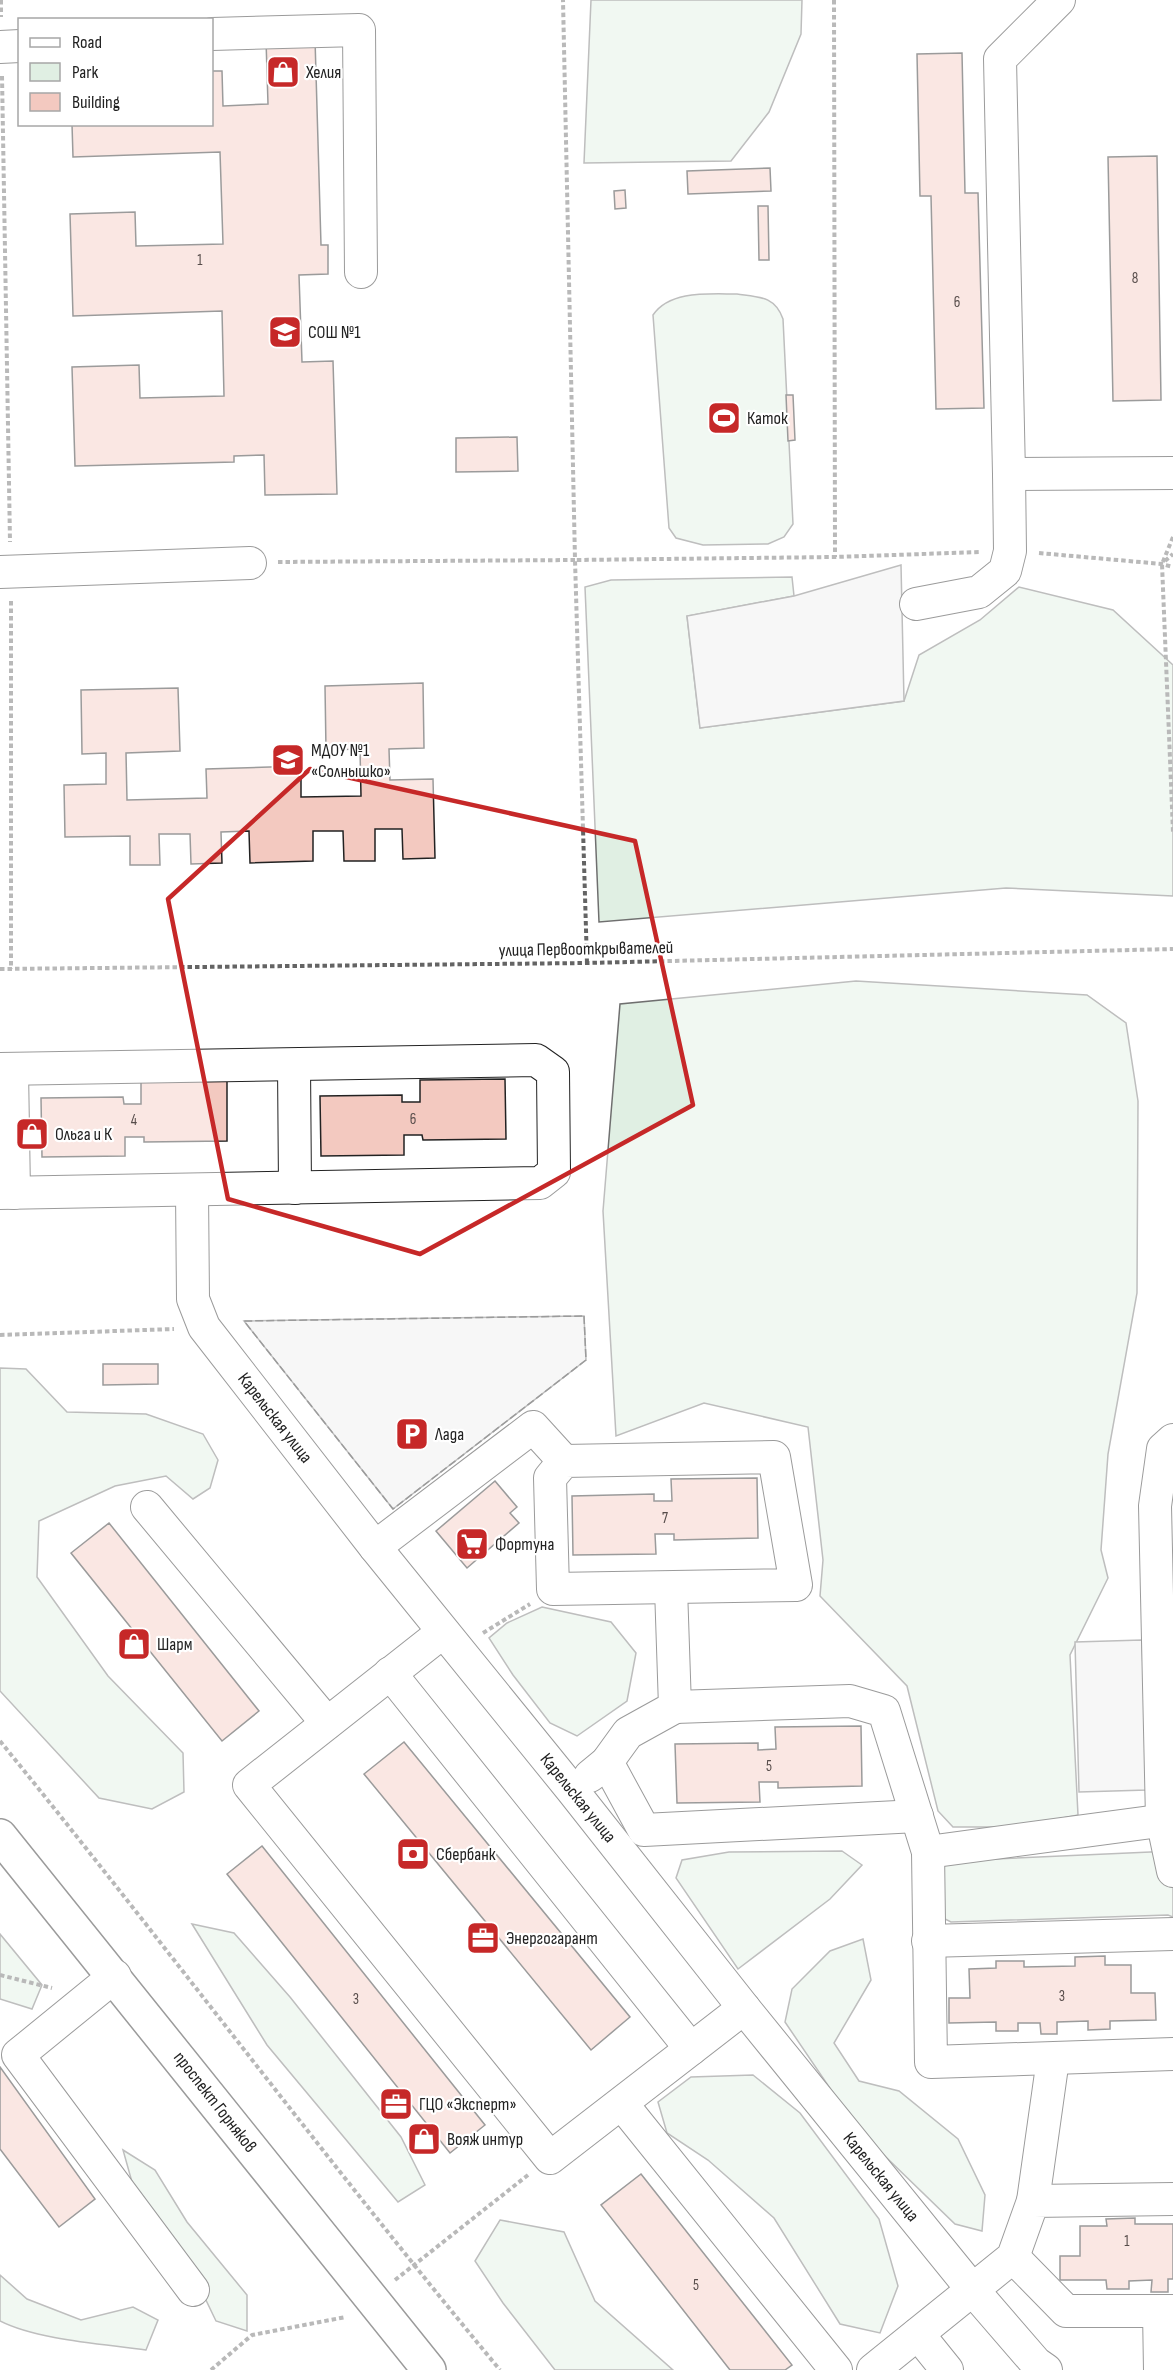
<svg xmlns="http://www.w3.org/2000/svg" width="1173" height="2370" font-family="'Sofia Sans Condensed',sans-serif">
	<rect width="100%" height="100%" fill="#fff"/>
	<g fill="#e0efe3" stroke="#6f6f6f" stroke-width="1.5">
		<path d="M 591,0 L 802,0 L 801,34 L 769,112 L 731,161 L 584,163 Z"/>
		<path d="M 737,294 C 759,297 775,296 783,319 L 793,524 L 784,537 L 768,544 L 703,545 L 676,538 L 669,528 L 653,315 C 670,290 709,294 737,294 Z"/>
		<path d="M 792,577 L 794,596 L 687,616 L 700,728 L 904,701 L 919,655 L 980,620 L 1019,587 L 1113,610 L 1173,665 L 1173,896 L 1006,888 L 599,922 L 585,587 L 611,580 Z"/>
		<path d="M 856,981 L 1087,995 L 1126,1023 L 1138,1101 L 1137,1293 L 1108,1454 L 1101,1550 L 1108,1578 L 1070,1655 L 1078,1815 L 1017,1827 L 953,1827 L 938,1811 L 907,1686 L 820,1596 L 823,1560 L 808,1427 L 704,1403 L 616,1436 L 603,1211 L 620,1004 Z"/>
		<path d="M 0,1368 L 26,1369 L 67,1412 L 146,1414 L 203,1434 L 218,1460 L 210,1488 L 193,1499 L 166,1476 L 115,1486 L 39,1521 L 37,1577 L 108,1676 L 183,1753 L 184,1792 L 152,1809 L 99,1798 L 0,1691 Z"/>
		<path d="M 542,1607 L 611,1622 L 636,1653 L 627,1701 L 577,1736 L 550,1723 L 513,1675 L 489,1638 L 507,1623 Z"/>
		<path d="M 842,1851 L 862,1865 L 830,1899 L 738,1969 L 676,1878 L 682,1860 L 729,1852 Z"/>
		<path d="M 1173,1851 L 1173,1917 L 1168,1915 L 951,1922 L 935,1914 L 935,1874 L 950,1861 Z"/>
		<path d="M 192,1924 L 234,1933 L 290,1997 L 401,2137 L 425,2185 L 398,2202 L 267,2045 Z"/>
		<path d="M 0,1934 L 42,1985 L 32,2009 L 0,1999 Z"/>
		<path d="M 863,1939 L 871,1980 L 834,2043 L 859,2081 L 899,2091 L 958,2139 L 985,2195 L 982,2231 L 955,2224 L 859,2131 L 785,2022 L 792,1989 L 830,1951 Z"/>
		<path d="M 753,2075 L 800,2113 L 879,2219 L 898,2286 L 880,2333 L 840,2324 L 774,2218 L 708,2160 L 667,2133 L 658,2102 L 691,2077 Z"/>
		<path d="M 123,2150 L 155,2170 L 187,2222 L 247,2295 L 247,2331 L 216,2321 L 191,2269 L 139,2207 Z"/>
		<path d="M 500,2220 L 564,2232 L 595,2301 L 673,2370 L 555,2370 L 503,2303 L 475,2261 Z"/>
		<path d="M 0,2275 L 27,2299 L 81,2320 L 133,2307 L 158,2320 L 146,2350 C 104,2344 37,2340 0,2321 Z"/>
	</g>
	<g fill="#ededed" stroke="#6f6f6f" stroke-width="1.5">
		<path d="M 901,565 L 904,701 L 700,728 L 687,616 L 794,596 Z"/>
		<path d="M 584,1316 L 586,1360 L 393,1509 L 244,1321 Z"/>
		<path d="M 1142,1640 L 1147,1790 L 1079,1792 L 1075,1642 Z"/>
	</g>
	<g fill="#f3c9c0" stroke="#222" stroke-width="1.5">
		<path d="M 315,39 L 321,245 L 328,245 L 328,274 L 299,275 L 302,362 L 333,361 L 337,494 L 265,495 L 264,455 L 234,456 L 234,462 L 75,466 L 72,367 L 139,365 L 140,398 L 224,396 L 222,311 L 73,316 L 70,214 L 135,212 L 136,246 L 223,244 L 220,152 L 73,157 L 72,124 L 212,124 L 212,71 L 222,71 L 223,106 L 268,104 L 266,40 Z"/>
		<path d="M 962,53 L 965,193 L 978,193 L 984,408 L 936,409 L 931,196 L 920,196 L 917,54 Z"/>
		<path d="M 1157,156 L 1161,400 L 1113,401 L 1108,157 Z"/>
		<path d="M 770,168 L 771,191 L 688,194 L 687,171 Z"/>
		<path d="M 625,190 L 626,208 L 615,209 L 614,191 Z"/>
		<path d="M 758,206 L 768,206 L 769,260 L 759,260 Z"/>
		<path d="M 786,395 L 793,395 L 795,440 L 788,441 Z"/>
		<path d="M 517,437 L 518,471 L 456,472 L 456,438 Z"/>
		<path d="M 423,683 L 424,748 L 389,749 L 390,780 L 433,779 L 435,858 L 403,859 L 402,829 L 375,829 L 375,861 L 344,861 L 343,831 L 313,831 L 313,861 L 250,863 L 249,831 L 221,832 L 222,863 L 191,864 L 190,834 L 159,834 L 160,865 L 130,865 L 130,836 L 65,837 L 64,785 L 106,784 L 106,753 L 82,754 L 81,690 L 178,688 L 180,751 L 126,753 L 127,800 L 207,798 L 206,769 L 301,766 L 301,797 L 361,796 L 360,749 L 326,750 L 325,686 Z"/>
		<path d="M 505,1079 L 506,1139 L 423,1140 L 422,1135 L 404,1135 L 404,1155 L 321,1156 L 320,1096 L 402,1095 L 402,1102 L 420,1102 L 420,1080 Z"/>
		<path d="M 227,1081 L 227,1141 L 144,1142 L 144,1137 L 125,1137 L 125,1156 L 42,1157 L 41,1098 L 123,1097 L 124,1104 L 141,1104 L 141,1082 Z"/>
		<path d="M 103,1364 L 158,1364 L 158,1384 L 103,1385 Z"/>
		<path d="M 757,1478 L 758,1538 L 674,1540 L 674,1534 L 655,1534 L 656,1554 L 573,1555 L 572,1496 L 654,1494 L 654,1501 L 672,1501 L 671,1479 Z"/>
		<path d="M 495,1481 L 517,1507 L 510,1513 L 519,1523 L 467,1568 L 436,1531 Z"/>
		<path d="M 109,1523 L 259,1711 L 222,1741 L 71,1553 Z"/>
		<path d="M 861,1726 L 862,1786 L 778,1788 L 778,1782 L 759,1782 L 760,1802 L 677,1803 L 675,1744 L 758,1743 L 758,1750 L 776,1749 L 775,1727 Z"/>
		<path d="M 404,1742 L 630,2017 L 591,2050 L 364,1774 Z"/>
		<path d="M 262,1846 L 485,2125 L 450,2153 L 227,1874 Z"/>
		<path d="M 1105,1956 L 1105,1965 L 1131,1965 L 1131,1993 L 1155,1993 L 1156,2020 L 1110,2021 L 1110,2029 L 1088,2030 L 1088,2021 L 1057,2022 L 1057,2034 L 1041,2034 L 1040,2023 L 1018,2023 L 1018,2031 L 996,2031 L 996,2022 L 949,2023 L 949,1998 L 970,1998 L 969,1969 L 996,1968 L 996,1961 L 1024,1961 L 1024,1967 L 1075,1966 L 1075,1957 Z"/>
		<path d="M 0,2067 L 95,2199 L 59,2227 L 0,2149 Z"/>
		<path d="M 641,2174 L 792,2365 L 785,2370 L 730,2370 L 601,2205 Z"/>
		<path d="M 1135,2218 L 1135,2224 L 1173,2224 L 1173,2279 L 1168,2279 L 1168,2292 L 1151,2292 L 1152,2280 L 1129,2281 L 1129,2289 L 1107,2289 L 1106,2280 L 1060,2280 L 1060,2256 L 1080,2256 L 1080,2226 L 1107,2226 L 1106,2219 Z"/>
	</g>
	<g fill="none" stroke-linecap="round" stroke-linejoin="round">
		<defs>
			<g id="minor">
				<path d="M 1059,0 L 1000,59 L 1009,474 L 1173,473"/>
				<path d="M 212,34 L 359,30 L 361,272"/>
				<path d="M 0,47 L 20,46"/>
				<path d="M 0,572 L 250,563"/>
				<path d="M 916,604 L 979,592 L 1005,571 L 1010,551 L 1009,474"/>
				<path d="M 294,1065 L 295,1188"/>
				<path d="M 0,1069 L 536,1060 L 553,1072 L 554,1172 L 540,1183 L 0,1193"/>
				<path d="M 12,1069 L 14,1193"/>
				<path d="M 192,1191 L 193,1299 L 204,1327 L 375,1547 L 572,1790 L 744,2008 L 972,2289 L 1036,2363 L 1046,2370"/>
				<path d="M 1173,1440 L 1163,1449 L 1155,1506 L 1162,1819 L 1173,1871"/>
				<path d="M 774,1457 L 796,1585 L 553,1589 L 550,1478 L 564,1461 Z"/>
				<path d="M 147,1507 L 327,1723"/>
				<path d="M 375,1547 L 533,1427 L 564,1461"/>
				<path d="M 443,1632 L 249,1785 L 550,2158 L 744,2008"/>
				<path d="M 390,1673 L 691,2049"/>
				<path d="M 675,1707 L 850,1701 L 884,1711 L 928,1852 L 931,2062 L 1173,2054"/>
				<path d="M 607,1762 L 644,1830 L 917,1816"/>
				<path d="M 590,1776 L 607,1762 L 628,1733 L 675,1707 L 671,1588"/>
				<path d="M 928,1852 L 1173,1819"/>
				<path d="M 928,1941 L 1173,1934"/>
				<path d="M 115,1976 L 18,2055 L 193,2290"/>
				<path d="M 622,2104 L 836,2370"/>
				<path d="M 1033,2201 L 1053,2059"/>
				<path d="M 1013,2257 L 1066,2311 L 1159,2311"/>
				<path d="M 918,2334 L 947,2370"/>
				<path d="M 873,2370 L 1013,2257 L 1033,2201 L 1173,2199"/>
				<path d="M 1160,2370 L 1159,2311 L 1173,2311"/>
			</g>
			<path id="major" d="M 0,1836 L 429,2370"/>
		</defs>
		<use href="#minor" stroke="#222" stroke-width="34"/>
		<use href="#major" stroke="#222" stroke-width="36"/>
		<g stroke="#646464" stroke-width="4" stroke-dasharray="4.5 3" stroke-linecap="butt">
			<path d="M 1,0 L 1,17"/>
			<path d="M 834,0 L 835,557"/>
			<path d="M 2,76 L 10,542"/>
			<path d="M 1173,537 L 1162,564 L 1173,832"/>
			<path d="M 1039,553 L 1162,564 L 1173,567"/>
			<path d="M 1165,561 L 1173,554"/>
			<path d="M 278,562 L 575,560 L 563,0"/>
			<path d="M 11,601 L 11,969"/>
			<path d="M 587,963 L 575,560 L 835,557 L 981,552"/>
			<path d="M 0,969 L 587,963 L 1173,949"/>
			<path d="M 0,1335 L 174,1329"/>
			<path d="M 483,1633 L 530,1604"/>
			<path d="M 0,1741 C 169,1949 329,2164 500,2370"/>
			<path d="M 0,1975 L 52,1988"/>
			<path d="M 395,2280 L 528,2175"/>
			<path d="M 211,2370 L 252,2335 L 346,2317"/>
		</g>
		<use href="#minor" stroke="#fff" stroke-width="32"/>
		<use href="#major" stroke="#fff" stroke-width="33"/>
		<path stroke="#222" stroke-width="1.5" stroke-dasharray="8 3" stroke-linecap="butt" d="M 584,1316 L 586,1360 L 393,1509 L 244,1321 Z"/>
	</g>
	<path d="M0 0H1173V2370H0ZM 310,769 L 635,841 L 693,1105 L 420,1254 L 228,1199 L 168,899 Z" fill="#fff" fill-opacity=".55" fill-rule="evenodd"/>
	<path fill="none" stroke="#c62828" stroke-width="4.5" stroke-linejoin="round" d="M 310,769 L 635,841 L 693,1105 L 420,1254 L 228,1199 L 168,899 Z"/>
	<defs>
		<symbol id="shop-square" viewBox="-11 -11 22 22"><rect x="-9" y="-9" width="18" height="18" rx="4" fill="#c62828" stroke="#fff"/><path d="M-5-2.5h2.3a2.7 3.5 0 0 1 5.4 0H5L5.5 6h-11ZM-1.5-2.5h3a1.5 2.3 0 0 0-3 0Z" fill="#fff"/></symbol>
		<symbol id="school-square" viewBox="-11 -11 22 22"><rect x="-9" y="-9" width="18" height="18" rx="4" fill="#c62828" stroke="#fff"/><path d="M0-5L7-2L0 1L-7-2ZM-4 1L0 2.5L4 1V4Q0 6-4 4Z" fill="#fff"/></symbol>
		<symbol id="stadium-square" viewBox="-11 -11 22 22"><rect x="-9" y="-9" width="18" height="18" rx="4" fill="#c62828" stroke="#fff"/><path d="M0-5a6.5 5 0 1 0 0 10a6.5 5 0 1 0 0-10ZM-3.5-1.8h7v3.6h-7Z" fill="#fff"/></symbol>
		<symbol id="parking-square" viewBox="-11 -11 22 22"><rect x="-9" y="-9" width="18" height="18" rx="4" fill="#c62828" stroke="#fff"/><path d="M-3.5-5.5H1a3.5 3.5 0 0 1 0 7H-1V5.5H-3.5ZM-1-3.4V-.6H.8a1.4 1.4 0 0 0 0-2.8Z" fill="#fff"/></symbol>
		<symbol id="supermarket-square" viewBox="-11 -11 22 22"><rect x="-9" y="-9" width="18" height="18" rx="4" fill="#c62828" stroke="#fff"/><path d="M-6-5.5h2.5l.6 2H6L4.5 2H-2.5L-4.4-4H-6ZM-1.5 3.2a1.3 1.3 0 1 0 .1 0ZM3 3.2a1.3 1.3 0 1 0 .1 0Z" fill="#fff"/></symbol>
		<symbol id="bank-square" viewBox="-11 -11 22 22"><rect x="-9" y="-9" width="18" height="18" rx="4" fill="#c62828" stroke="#fff"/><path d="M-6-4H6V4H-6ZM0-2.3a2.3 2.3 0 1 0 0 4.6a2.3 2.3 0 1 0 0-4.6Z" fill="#fff"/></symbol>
		<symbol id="office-square" viewBox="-11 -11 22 22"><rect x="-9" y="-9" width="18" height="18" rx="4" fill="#c62828" stroke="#fff"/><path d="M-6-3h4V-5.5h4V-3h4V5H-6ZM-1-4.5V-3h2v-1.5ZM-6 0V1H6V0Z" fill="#fff"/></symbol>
	</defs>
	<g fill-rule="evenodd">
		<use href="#shop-square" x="264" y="53" width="38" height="38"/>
		<use href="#school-square" x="266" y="313" width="38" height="38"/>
		<use href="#stadium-square" x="705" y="399" width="38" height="38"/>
		<use href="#school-square" x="269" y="741" width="38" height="38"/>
		<use href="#shop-square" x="13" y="1115" width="38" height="38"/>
		<use href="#parking-square" x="393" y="1415" width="38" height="38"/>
		<use href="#supermarket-square" x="453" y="1525" width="38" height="38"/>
		<use href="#shop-square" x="115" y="1625" width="38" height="38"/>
		<use href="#bank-square" x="394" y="1835" width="38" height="38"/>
		<use href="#office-square" x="464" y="1919" width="38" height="38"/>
		<use href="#office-square" x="377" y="2085" width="38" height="38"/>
		<use href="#shop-square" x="405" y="2120" width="38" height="38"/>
	</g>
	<g text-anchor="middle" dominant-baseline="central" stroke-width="4.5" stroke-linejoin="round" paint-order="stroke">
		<g font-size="15" fill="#564c4a">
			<text x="200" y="260">1</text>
			<text x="1135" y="278">8</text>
			<text x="957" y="302">6</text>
			<text x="413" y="1119">6</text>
			<text x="134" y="1120">4</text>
			<text x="665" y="1518">7</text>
			<text x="769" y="1766">5</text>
			<text x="1062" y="1996">3</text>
			<text x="356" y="1999">3</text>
			<text x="1127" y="2241">1</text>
			<text x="696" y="2285">5</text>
		</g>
		<g font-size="18" fill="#222" stroke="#fff" text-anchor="start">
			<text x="306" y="72">Хелия</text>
			<text x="308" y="332">СОШ №1</text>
			<text x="747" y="418">Каток</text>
			<text x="311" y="750">МДОУ №1<tspan x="311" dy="21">«Солнышко»</tspan></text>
			<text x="55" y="1134">Ольга и К</text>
			<text x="435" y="1434">Лада</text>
			<text x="495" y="1544">Фортуна</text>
			<text x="157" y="1644">Шарм</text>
			<text x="436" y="1854">Сбербанк</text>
			<text x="506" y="1938">Энергогарант</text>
			<text x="419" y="2104">ГЦО «Эксперт»</text>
			<text x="447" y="2139">Вояж интур</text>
		</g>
		<g font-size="18" fill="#222" stroke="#fff">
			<text transform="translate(586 949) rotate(-1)">улица Первооткрывателей</text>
			<text transform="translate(275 1418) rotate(52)">Карельская улица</text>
			<text transform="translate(578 1798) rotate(51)">Карельская улица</text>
			<text transform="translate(215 2102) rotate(52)">проспект Горняков</text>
			<text transform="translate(881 2177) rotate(51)">Карельская улица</text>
		</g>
	</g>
	<rect x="18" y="18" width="195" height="108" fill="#ffffff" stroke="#a7a7a7" stroke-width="1.5"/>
	<rect x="30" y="38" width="30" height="9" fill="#ffffff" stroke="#a7a7a7" stroke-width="1.5"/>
	<text x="72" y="48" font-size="18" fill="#222222">Road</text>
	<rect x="30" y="63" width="30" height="18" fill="#e0efe3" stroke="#a7a7a7" stroke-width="1.5"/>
	<text x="72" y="78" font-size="18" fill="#222222">Park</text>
	<rect x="30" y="93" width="30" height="18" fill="#f3c9c0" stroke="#a7a7a7" stroke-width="1.5"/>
	<text x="72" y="108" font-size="18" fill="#222222">Building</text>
</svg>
